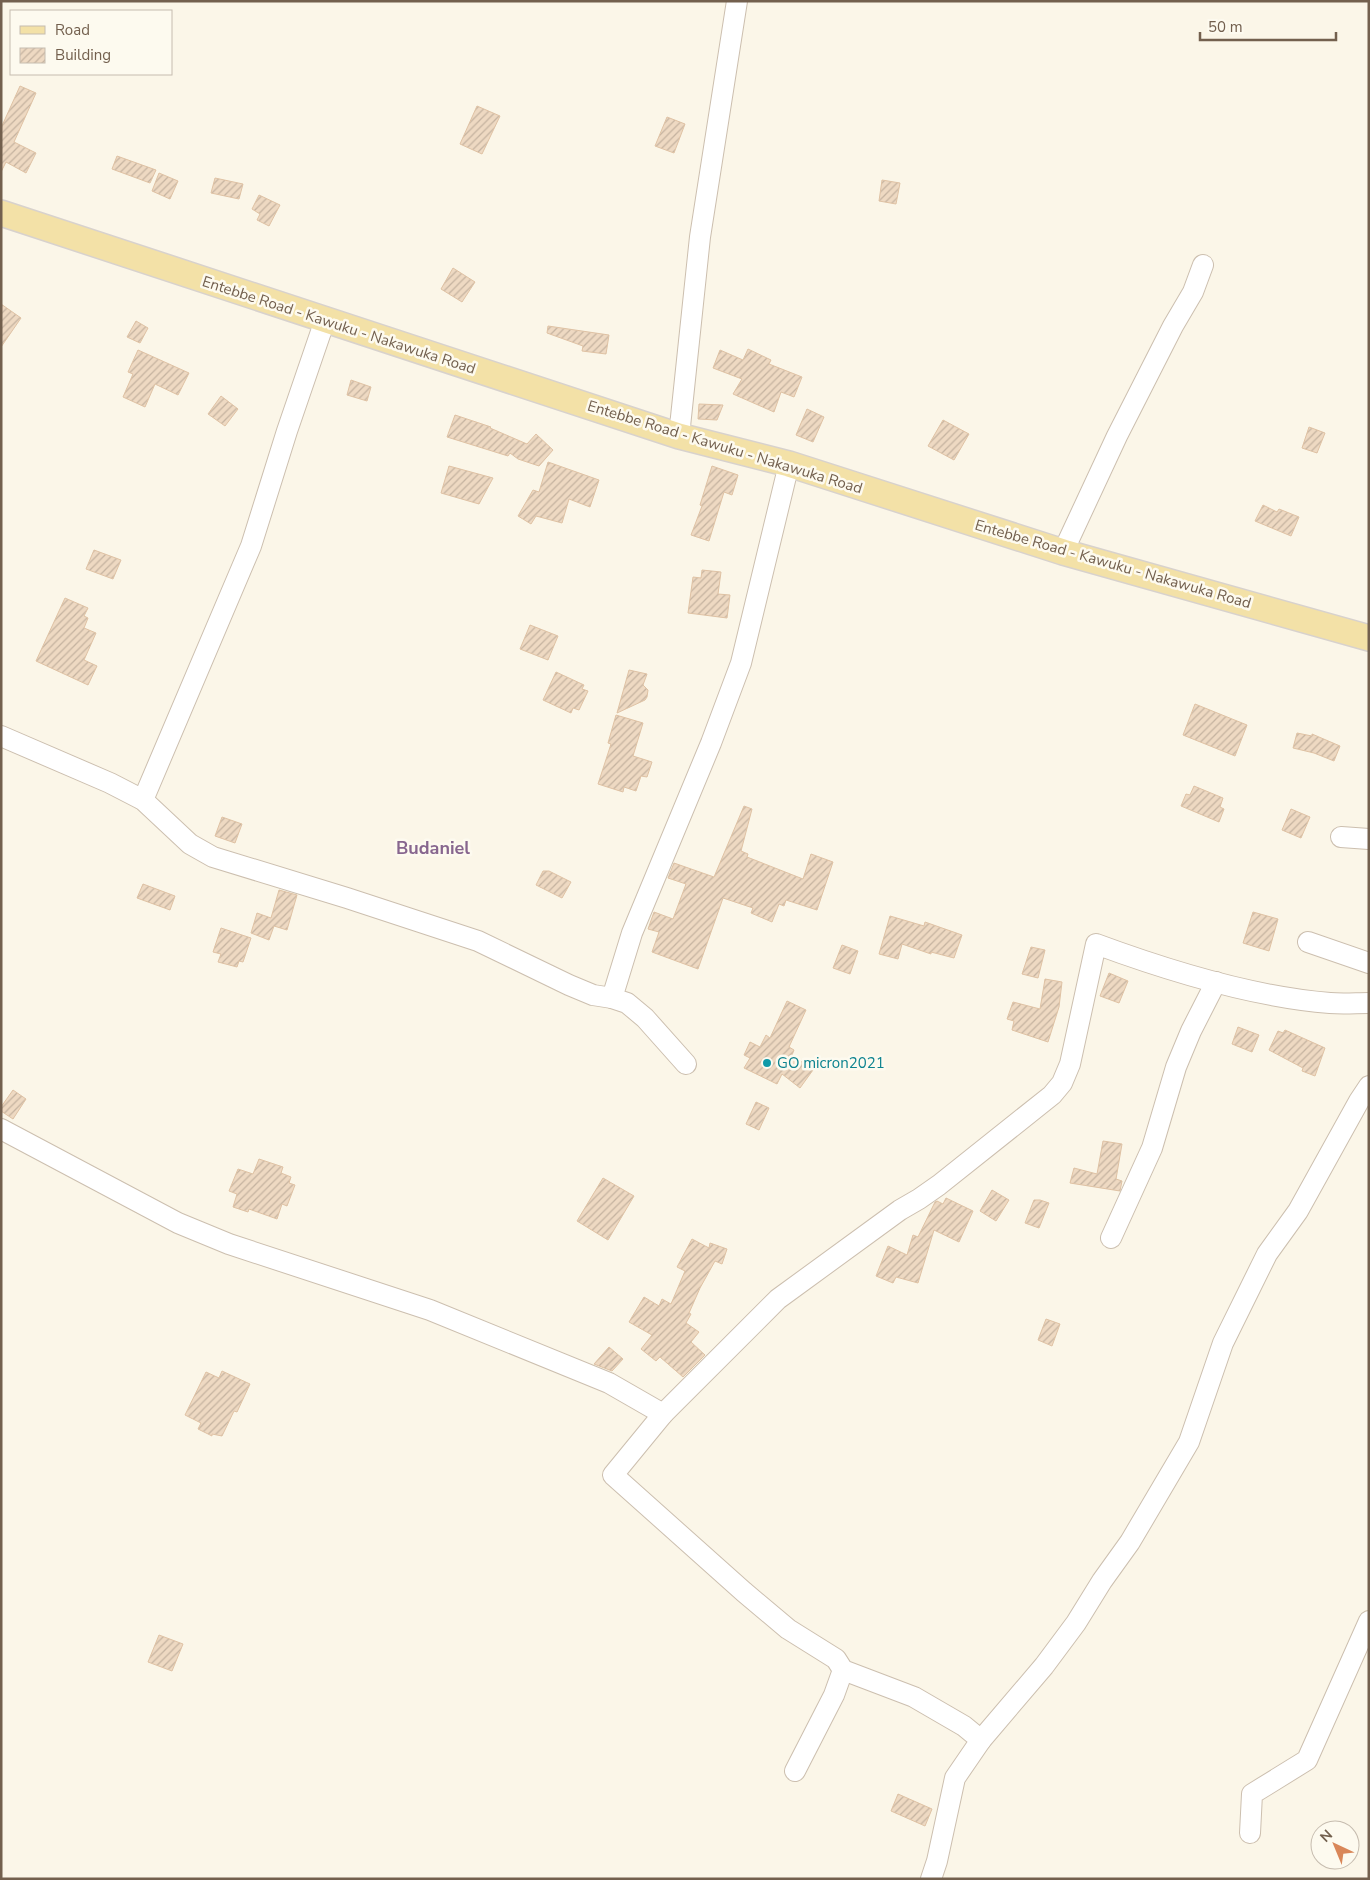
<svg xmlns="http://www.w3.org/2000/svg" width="1370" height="1880" font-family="'Nunito Sans',sans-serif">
	<defs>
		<pattern id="building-hatch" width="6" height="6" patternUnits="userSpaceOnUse" patternTransform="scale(1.25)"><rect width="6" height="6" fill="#eed9c2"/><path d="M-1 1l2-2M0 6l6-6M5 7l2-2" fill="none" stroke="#c5b3a0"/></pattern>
	</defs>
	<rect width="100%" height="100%" fill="#fbf6e8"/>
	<g fill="url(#building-hatch)" stroke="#dfc2a4">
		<path d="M 20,86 L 36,93 L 14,142 L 36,153 L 26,173 L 6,162 L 1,172 L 1,128 Z"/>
		<path d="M 477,106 L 500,116 L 482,154 L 460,144 Z"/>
		<path d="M 667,117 L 685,124 L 674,153 L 655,146 Z"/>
		<path d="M 117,156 L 156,170 L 150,183 L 112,169 Z"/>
		<path d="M 159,173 L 178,181 L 170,199 L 152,191 Z"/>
		<path d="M 215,178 L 243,184 L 239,199 L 211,193 Z"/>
		<path d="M 882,180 L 900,183 L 896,204 L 879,201 Z"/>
		<path d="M 259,195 L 280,205 L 269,226 L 257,220 L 260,214 L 252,209 Z"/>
		<path d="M 453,268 L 475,282 L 462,302 L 441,289 Z"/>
		<path d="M 1,304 L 21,318 L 1,347 Z"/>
		<path d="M 136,321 L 148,328 L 140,343 L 127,337 Z"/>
		<path d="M 548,326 L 609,335 L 606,354 L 582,351 L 583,346 L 547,333 Z"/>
		<path d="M 748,349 L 771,360 L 769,364 L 802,377 L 794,397 L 781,392 L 774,412 L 733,394 L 742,379 L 713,368 L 720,350 L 743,360 Z"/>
		<path d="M 138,350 L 189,373 L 178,395 L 155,384 L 145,407 L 123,397 L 133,374 L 128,372 Z"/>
		<path d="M 351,380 L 371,387 L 367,401 L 347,395 Z"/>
		<path d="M 221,396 L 238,409 L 225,426 L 208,414 Z"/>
		<path d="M 699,404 L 723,405 L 717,420 L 698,419 Z"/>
		<path d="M 807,409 L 824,417 L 813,442 L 796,435 Z"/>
		<path d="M 455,415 L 491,427 L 490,428 L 527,444 L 536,434 L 553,450 L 539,466 L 518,459 L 510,453 L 508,456 L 447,437 Z"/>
		<path d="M 943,420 L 969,434 L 954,460 L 928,446 Z"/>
		<path d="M 1309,427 L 1325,433 L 1317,453 L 1302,448 Z"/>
		<path d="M 548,462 L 599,480 L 590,507 L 569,499 L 562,523 L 536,516 L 531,524 L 518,516 L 533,490 L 539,492 Z"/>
		<path d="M 449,466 L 493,478 L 479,504 L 441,493 Z"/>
		<path d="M 712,466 L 738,475 L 732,495 L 724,492 L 709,541 L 691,535 L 702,506 L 700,505 Z"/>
		<path d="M 1263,505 L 1277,512 L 1279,509 L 1299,517 L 1291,536 L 1255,521 Z"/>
		<path d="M 94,550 L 121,560 L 113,579 L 86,569 Z"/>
		<path d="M 702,570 L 721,572 L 718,594 L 730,595 L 727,618 L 688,613 L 693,577 L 701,578 Z"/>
		<path d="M 65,598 L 88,608 L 84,616 L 88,618 L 84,628 L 96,633 L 84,660 L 97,666 L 88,685 L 36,661 Z"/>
		<path d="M 530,625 L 558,636 L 548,660 L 520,649 Z"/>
		<path d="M 629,670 L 647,674 L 643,685 L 648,690 L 647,697 L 645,700 L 617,713 Z"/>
		<path d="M 556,672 L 584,685 L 582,689 L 588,691 L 579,710 L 573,708 L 571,713 L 543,700 Z"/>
		<path d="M 1195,704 L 1247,725 L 1235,756 L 1183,735 Z"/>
		<path d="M 616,715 L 643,723 L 633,756 L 652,762 L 647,777 L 641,776 L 636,791 L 624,787 L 623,792 L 598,784 L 611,744 L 608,743 Z"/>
		<path d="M 1297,733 L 1312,736 L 1312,734 L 1340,746 L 1334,761 L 1314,753 L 1293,748 Z"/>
		<path d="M 1194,786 L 1223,798 L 1220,807 L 1224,809 L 1219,822 L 1181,806 L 1186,794 L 1190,795 Z"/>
		<path d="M 744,806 L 752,809 L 741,851 L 748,854 L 747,857 L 803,879 L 811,854 L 833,862 L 817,910 L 786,900 L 784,906 L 779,904 L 772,922 L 751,913 L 753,908 L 723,898 L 698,969 L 652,952 L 659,932 L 648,929 L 654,912 L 673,919 L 686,884 L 668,878 L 674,863 L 714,877 Z"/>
		<path d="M 1291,809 L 1310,817 L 1301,838 L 1282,830 Z"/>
		<path d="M 222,817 L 242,824 L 235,843 L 215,836 Z"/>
		<path d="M 543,871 L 549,871 L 571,882 L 562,898 L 536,885 Z"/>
		<path d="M 143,884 L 175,896 L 170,910 L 137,898 Z"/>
		<path d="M 279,890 L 297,895 L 287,930 L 274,926 L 269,940 L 251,933 L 257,913 L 271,918 Z"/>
		<path d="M 1253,912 L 1278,919 L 1269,951 L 1243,943 Z"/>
		<path d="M 890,916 L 924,926 L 925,922 L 962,935 L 954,958 L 931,952 L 931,954 L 902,944 L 898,959 L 879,954 Z"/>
		<path d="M 221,928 L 251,938 L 243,962 L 239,961 L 237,967 L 218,962 L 221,954 L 213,952 Z"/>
		<path d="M 842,945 L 858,951 L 850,974 L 833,968 Z"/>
		<path d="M 1031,947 L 1045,950 L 1038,978 L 1022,974 Z"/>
		<path d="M 1109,973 L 1128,981 L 1119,1003 L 1100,996 Z"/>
		<path d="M 1045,979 L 1062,982 L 1059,1007 L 1048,1042 L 1012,1030 L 1014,1021 L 1007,1019 L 1013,1002 L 1040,1009 Z"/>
		<path d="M 787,1001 L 806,1010 L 789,1047 L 794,1050 L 792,1055 L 813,1070 L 800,1088 L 782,1074 L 777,1084 L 744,1068 L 750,1058 L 744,1055 L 750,1042 L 760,1047 L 766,1035 L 770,1038 Z"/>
		<path d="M 1238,1027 L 1259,1035 L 1252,1052 L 1232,1044 Z"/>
		<path d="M 1285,1030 L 1325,1048 L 1315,1076 L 1302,1071 L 1303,1068 L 1269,1050 L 1278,1031 L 1283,1033 Z"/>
		<path d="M 13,1090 L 26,1099 L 13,1119 L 1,1111 L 1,1107 Z"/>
		<path d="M 756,1102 L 769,1108 L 759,1130 L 746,1124 Z"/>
		<path d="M 1103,1141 L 1122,1144 L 1116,1179 L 1122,1181 L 1120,1191 L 1070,1183 L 1074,1168 L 1097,1174 Z"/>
		<path d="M 259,1159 L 283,1167 L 281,1173 L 291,1177 L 289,1183 L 295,1185 L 287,1206 L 282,1204 L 277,1219 L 249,1209 L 248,1212 L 233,1207 L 237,1194 L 229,1191 L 238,1169 L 253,1174 Z"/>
		<path d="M 603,1178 L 634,1196 L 608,1240 L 577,1221 Z"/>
		<path d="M 992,1190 L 1009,1200 L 996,1221 L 980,1211 Z"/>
		<path d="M 946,1198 L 973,1211 L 959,1242 L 934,1230 L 918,1283 L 896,1277 L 893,1283 L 876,1276 L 888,1246 L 907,1255 L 913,1235 L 918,1237 L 935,1202 L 937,1201 L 943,1204 Z"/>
		<path d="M 1034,1200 L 1040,1200 L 1049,1203 L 1039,1228 L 1025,1223 Z"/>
		<path d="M 692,1239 L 709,1248 L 710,1243 L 727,1249 L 722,1264 L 715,1261 L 700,1288 L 689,1313 L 691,1314 L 686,1323 L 699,1332 L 691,1342 L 705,1355 L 683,1377 L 660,1357 L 656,1361 L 641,1349 L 652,1335 L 629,1322 L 644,1297 L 659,1306 L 662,1299 L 671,1304 L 685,1271 L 677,1267 Z"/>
		<path d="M 1046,1319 L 1060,1324 L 1052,1346 L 1038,1340 Z"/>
		<path d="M 609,1347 L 623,1359 L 612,1371 L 594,1364 Z"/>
		<path d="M 222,1371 L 250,1384 L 237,1412 L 234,1411 L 222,1436 L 212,1434 L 212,1436 L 198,1429 L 201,1423 L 185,1415 L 206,1372 L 219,1378 Z"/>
		<path d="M 159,1635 L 183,1644 L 172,1671 L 148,1662 Z"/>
		<path d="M 898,1794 L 932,1809 L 925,1826 L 891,1811 Z"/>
	</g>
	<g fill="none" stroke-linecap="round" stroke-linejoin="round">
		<defs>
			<g id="minor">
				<path d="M 679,436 L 700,237 L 737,1"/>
				<path d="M 1063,552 L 1117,436 L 1173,326 L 1193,292 L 1203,265"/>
				<path d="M 1,736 L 110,783 L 143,800 L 190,844 L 213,857 L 347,898 L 478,941 L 569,985 L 593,995 L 612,998"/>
				<path d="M 143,800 L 251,546 L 287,431 L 325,320"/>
				<path d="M 1341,837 L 1369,839"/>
				<path d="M 1308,942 L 1369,963"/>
				<path d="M 686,1064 L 645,1018 L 627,1003 L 612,998 L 632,933 L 711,743 L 741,663 L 789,464"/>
				<path d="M 1,1129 L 178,1223 L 229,1244 L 430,1310 L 609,1383 L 663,1414"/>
				<path d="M 1111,1238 L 1152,1148 L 1176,1067 L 1191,1031 L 1216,982"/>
				<path d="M 981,1740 L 1044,1666 L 1076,1623 L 1102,1581 L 1130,1542 L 1189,1442 L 1223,1343 L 1267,1254 L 1298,1211 L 1359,1101 L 1369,1086"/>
				<path d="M 795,1771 L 834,1695 L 843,1670"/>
				<path d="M 1250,1833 L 1252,1794 L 1307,1760 L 1369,1621"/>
				<path d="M 931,1879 L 937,1861 L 955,1778 L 981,1740 L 964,1726 L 914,1697 L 843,1670 L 836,1659 L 788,1629 L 744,1592 L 613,1475 L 663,1414 L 778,1299 L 900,1210 L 919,1199 L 939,1185 L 1052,1095 L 1062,1083 L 1070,1064 L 1096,944 C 1169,971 1253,997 1330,1003 C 1343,1004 1356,1003 1369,1003"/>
			</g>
			<path id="major" d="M 1,213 L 679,436 L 789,464 L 1063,552 L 1369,638"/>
		</defs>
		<use href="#minor" stroke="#ccbfaf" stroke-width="22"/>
		<use href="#major" stroke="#d8d2cd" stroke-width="28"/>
		<use href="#minor" stroke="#fff" stroke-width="20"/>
		<use href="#major" stroke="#f3e1a7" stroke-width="25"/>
	</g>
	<circle fill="#0f9aa8" stroke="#fdfaef" stroke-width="2" cx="767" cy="1063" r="5"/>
	<g text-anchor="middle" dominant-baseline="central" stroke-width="5" stroke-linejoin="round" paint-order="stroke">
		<g font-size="15" fill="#73604e" stroke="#fdfaef">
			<text transform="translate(339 325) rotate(18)">Entebbe Road - Kawuku - Nakawuka Road</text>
			<text transform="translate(725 447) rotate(17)">Entebbe Road - Kawuku - Nakawuka Road</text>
			<text transform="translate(1113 564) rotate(16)">Entebbe Road - Kawuku - Nakawuka Road</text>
		</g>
		<g font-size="15" fill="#0d838f" stroke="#fdfaef" text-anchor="start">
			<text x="777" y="1063">GO micron2021</text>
		</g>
		<g font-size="18" font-weight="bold" fill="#87668e" stroke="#fdfaef">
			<text x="433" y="848">Budaniel</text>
		</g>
	</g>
	<rect width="1370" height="1880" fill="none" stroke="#73604e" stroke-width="5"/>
	<rect x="10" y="10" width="162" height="65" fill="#fdfaef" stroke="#c6bcaf"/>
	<rect x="20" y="26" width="25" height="8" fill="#f3e1a7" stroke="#c6bcaf"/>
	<text x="55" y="35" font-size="15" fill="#73604e">Road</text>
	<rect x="20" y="48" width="25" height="15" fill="url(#building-hatch)" stroke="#c6bcaf"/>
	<text x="55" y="60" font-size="15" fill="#73604e">Building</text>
	<g transform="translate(1335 1845) rotate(316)"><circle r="24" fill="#fdfaef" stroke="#c6bcaf"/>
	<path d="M0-4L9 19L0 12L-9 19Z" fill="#d98759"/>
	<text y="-8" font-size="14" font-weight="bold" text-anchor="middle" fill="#73604e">N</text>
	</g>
	<path d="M1200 32v8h136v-8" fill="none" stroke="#73604e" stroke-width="2.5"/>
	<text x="1208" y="32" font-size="15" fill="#73604e" stroke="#fdfaef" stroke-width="4" paint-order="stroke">50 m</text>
</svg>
